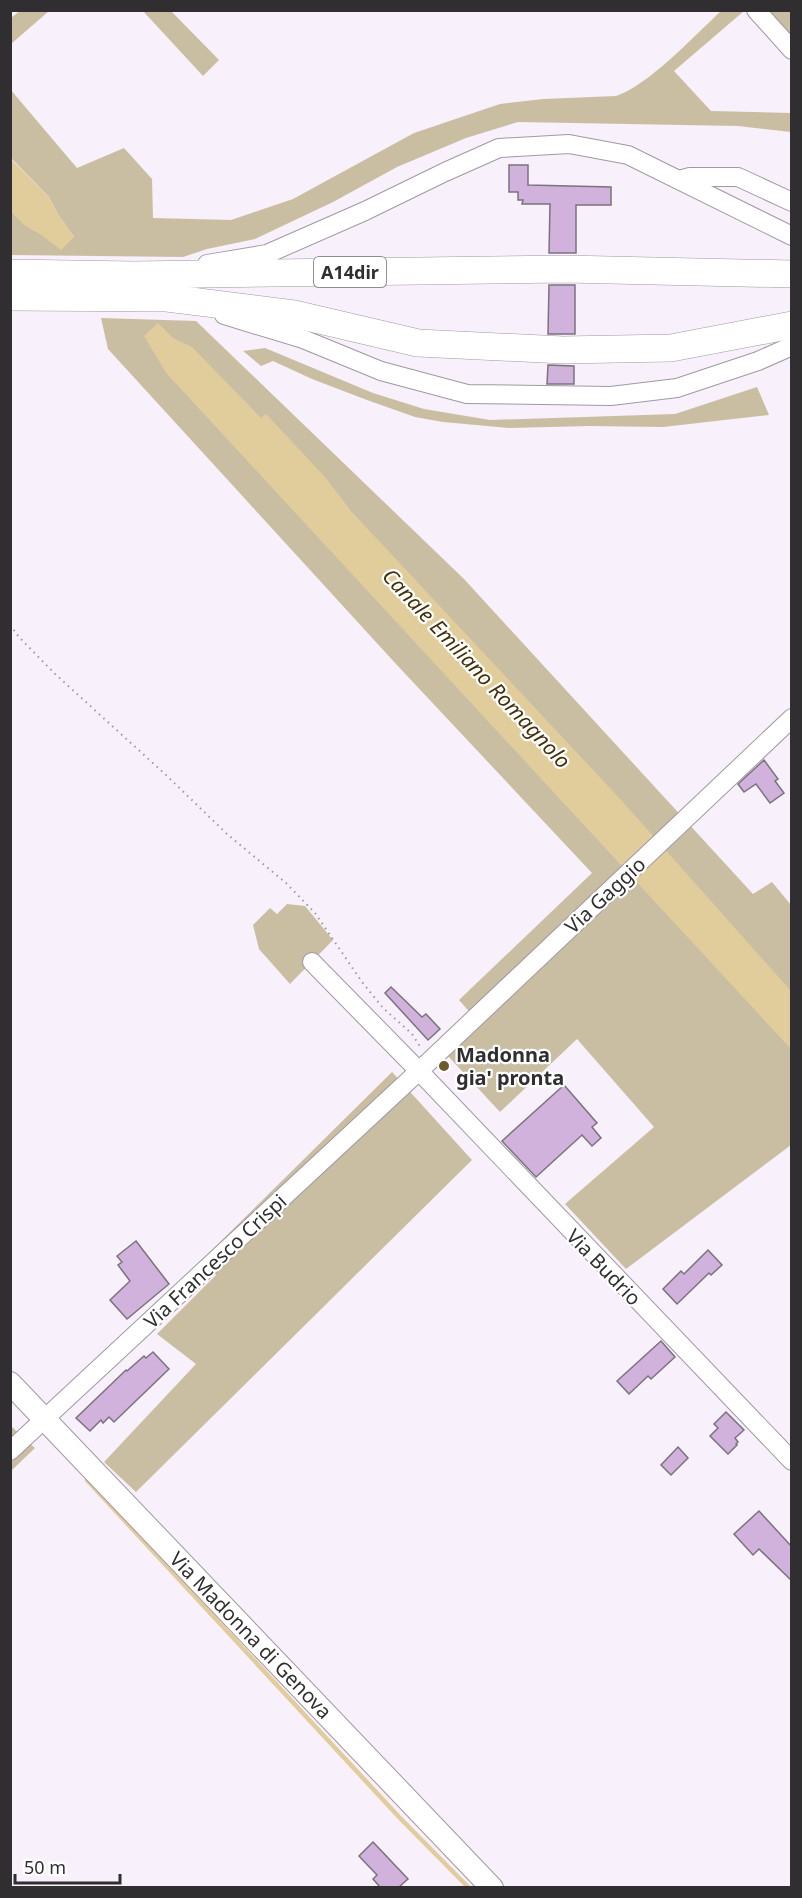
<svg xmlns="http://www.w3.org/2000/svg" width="802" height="1898" font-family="'Noto Sans',sans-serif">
	<rect width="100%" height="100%" fill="#f8f0fa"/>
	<g fill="#cabea2">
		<path d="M 21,10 L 49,11 L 11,44 L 11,18 Z"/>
		<path d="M 143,11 L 171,11 L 219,60 L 203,76 Z"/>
		<path d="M 721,11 L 744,11 L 674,71 L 711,111 L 791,113 L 791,132 L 738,126 L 518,122 L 466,138 L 397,167 L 333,202 L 255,239 L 207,249 L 183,257 L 11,255 L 11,211 C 35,236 41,234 74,237 L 57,213 L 49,197 L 11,158 L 10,89 L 77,168 L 124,148 L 152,179 L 153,218 L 231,220 L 293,199 L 414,133 L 500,104 L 543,99 L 616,96 C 649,85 694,36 721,11 Z"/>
		<path d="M 747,11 L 791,11 L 791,56 Z"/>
		<path d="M 101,318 L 196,321 L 464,579 L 753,894 L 772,882 L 791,905 L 791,1145 L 626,1269 L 565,1204 L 654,1127 L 577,1039 L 500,1112 L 448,1056 L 481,1025 L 459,1000 L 592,873 L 396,664 L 108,349 Z"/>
		<path d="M 265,348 L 373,393 L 424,409 L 490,420 L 675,414 L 757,387 L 769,415 L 663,427 L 589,426 L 509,428 L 443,422 L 415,417 L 367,400 L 312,379 L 273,361 L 261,366 L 243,351 Z"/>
		<path d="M 287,904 L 305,906 L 333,940 L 290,984 L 259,949 L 253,925 L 270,908 L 277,914 Z"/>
		<path d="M 392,1072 L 472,1160 L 136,1492 L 104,1462 L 196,1364 L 157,1334 L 216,1275 L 205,1257 Z"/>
		<path d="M 12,1427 L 35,1448 L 11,1471 L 10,1428 Z"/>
	</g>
	<g fill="#e1cc9c">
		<path d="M 10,158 L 49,197 L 57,213 L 74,237 L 61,250 L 40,234 L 24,225 L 11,211 Z"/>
		<path d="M 158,323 L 173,338 L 192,347 L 261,418 L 266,414 L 325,477 L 351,511 L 622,801 L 791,991 L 791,1049 L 167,374 L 144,336 Z"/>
	</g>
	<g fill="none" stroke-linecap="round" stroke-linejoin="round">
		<path stroke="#e1cc9c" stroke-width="4.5" d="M 87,1480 L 399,1817 L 469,1888"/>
	</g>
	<g fill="#d1b2dc" stroke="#7a737c" stroke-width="1.5">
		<path d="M 509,165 L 528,165 L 528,185 L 611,187 L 611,205 L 576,205 L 576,253 L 549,253 L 550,204 L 522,204 L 523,200 L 518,200 L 518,192 L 509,192 Z"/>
		<path d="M 549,285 L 575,285 L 575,334 L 548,334 Z"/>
		<path d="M 548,365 L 574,366 L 574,384 L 547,384 Z"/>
		<path d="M 764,760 L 778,779 L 775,781 L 784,793 L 770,803 L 756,784 L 744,792 L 738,784 Z"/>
		<path d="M 391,987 L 422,1017 L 426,1014 L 440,1029 L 428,1040 L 385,993 Z"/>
		<path d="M 564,1085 L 597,1123 L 592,1127 L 601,1138 L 592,1146 L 582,1135 L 536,1177 L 502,1141 Z"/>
		<path d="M 136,1241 L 169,1284 L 127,1319 L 110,1300 L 130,1281 L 118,1265 L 122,1262 L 117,1256 Z"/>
		<path d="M 708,1250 L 722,1265 L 711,1275 L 709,1273 L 677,1304 L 663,1289 L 681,1271 L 684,1274 Z"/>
		<path d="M 661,1341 L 675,1357 L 651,1379 L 648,1376 L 629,1394 L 617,1381 Z"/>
		<path d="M 153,1352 L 169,1369 L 114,1422 L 109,1417 L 103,1423 L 101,1420 L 90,1431 L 76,1418 L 126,1370 L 127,1371 L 144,1356 L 146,1358 Z"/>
		<path d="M 726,1412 L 744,1430 L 735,1438 L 738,1442 L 736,1444 L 737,1445 L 728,1454 L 710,1436 L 718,1428 L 714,1424 Z"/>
		<path d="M 678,1447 L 688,1458 L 671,1475 L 661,1465 Z"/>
		<path d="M 759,1511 L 792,1547 L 792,1581 L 759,1549 L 753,1555 L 734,1534 Z"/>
		<path d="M 373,1842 L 408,1879 L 399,1887 L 380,1887 L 373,1879 L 377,1875 L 359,1856 Z"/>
	</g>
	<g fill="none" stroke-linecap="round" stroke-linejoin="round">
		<defs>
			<g id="minor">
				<path d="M 756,10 L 792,50"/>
				<path d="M 679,180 L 690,177 L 738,177 L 792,202"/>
				<path d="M 207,264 L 267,254 L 365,211 L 445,172 L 499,148 L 569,144 L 628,155 L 792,236"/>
				<path d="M 224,315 L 303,339 L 381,371 L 467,394 L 611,396 L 677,388 L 758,361 L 792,346"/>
				<path d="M 312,962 L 419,1071 L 792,1461"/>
				<path d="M 10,1451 L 419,1071 L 792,718"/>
			</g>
			<path id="major" d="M 10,1383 L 492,1888"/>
			<g id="highway">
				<path d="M 10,273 L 133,275 L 566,269 L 792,274"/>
				<path d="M 10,297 L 167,298 L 294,314 L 418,343 L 563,350 L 671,348 L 792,325"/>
			</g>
		</defs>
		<use href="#minor" stroke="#a098a2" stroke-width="20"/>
		<use href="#major" stroke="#a098a2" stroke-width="24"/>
		<use href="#highway" stroke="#a098a2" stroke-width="28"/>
		<path stroke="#9e98a0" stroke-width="2" stroke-dasharray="1.5 4.5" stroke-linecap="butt" d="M 10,625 L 19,637 L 54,673 L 166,775 L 227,834 L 286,883 L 315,913 L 362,982 L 383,1008 L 412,1034 L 421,1048"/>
		<use href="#minor" stroke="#fff" stroke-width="18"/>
		<use href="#major" stroke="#fff" stroke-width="22"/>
		<use href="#highway" stroke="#fff" stroke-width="27"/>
	</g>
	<circle fill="#6d5a29" stroke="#fff" stroke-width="2" cx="444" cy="1066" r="6"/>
	<g text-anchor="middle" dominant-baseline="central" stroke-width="4.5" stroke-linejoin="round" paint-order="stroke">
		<rect fill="#fff" stroke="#6f6d70" stroke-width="1.5" x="314" y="257" width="72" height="30" rx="4.5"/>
		<g font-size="18" font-weight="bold" fill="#312e32">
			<text x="350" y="272">A14dir</text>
		</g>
		<g font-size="20" fill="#312e32" stroke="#fff">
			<text transform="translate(605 895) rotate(-43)">Via Gaggio</text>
			<text transform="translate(215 1261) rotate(-43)">Via Francesco Crispi</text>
			<text transform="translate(604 1267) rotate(46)">Via Budrio</text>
			<text transform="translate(251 1635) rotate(46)">Via Madonna di Genova</text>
		</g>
		<g font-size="20" font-weight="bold" fill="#312e32" stroke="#fff" text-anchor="start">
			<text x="456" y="1054">Madonna<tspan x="456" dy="23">gia' pronta</tspan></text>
		</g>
		<g font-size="21" font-style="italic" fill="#403109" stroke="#fff">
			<text transform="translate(477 668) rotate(47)">Canale Emiliano Romagnolo</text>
		</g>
	</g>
	<rect width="802" height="1898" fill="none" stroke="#312e32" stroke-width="24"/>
	<path d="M15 1874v9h105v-9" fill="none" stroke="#312e32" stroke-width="3"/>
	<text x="24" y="1874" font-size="18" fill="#312e32" stroke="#ffffff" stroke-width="4.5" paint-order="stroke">50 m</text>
</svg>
